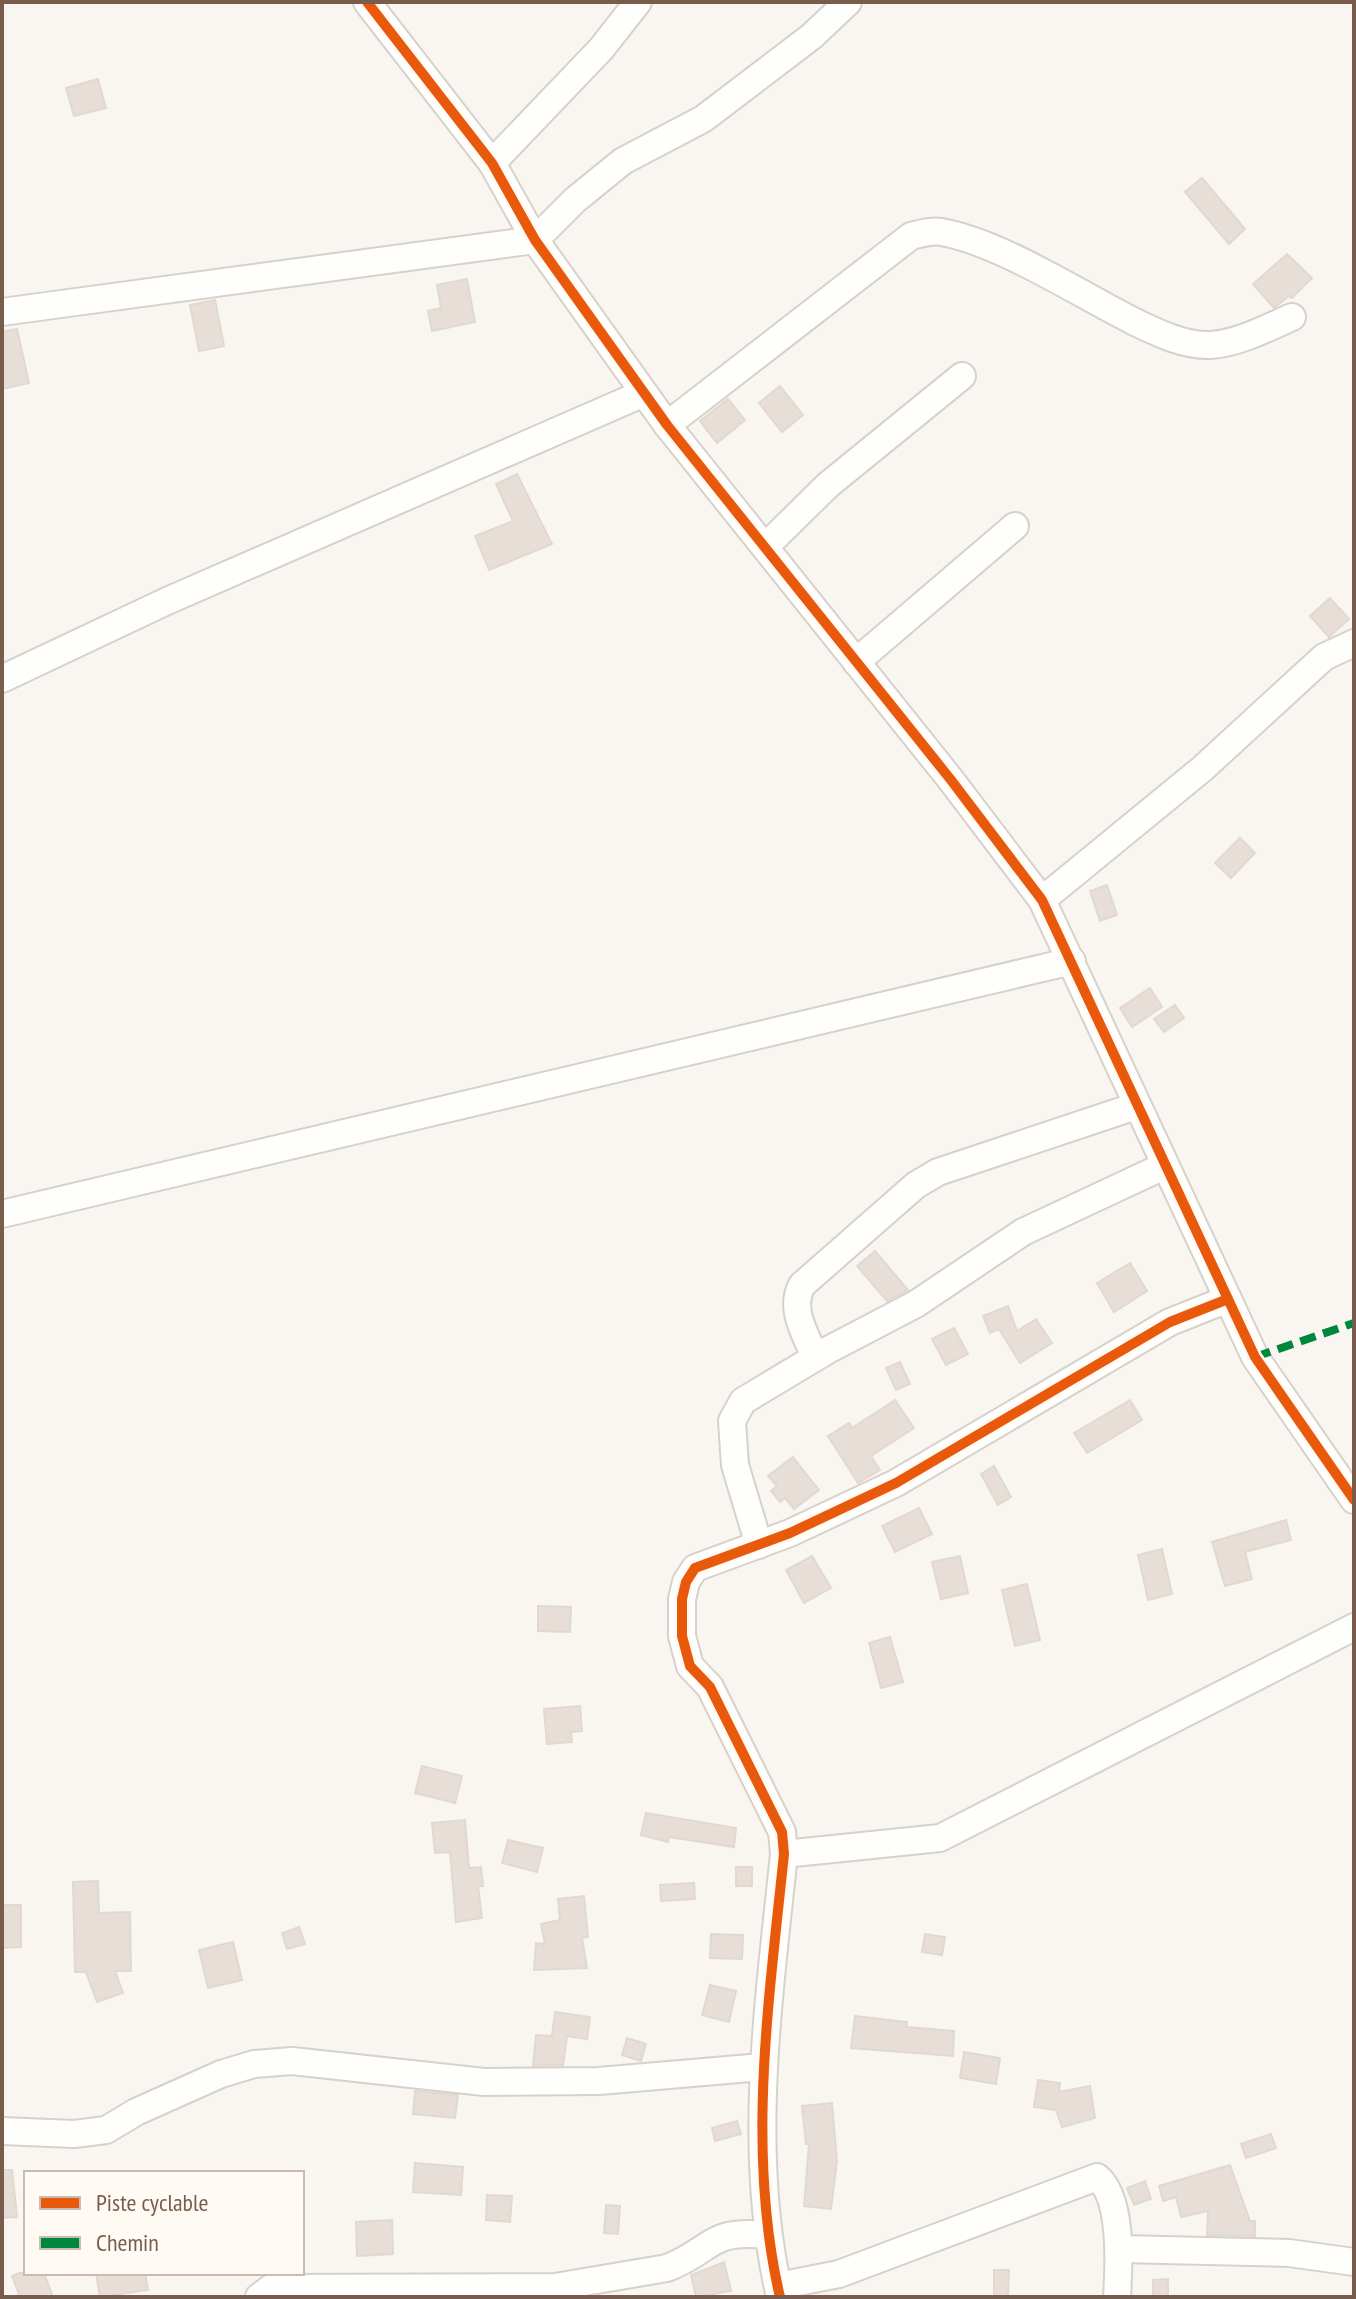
<svg xmlns="http://www.w3.org/2000/svg" width="1356" height="2299" font-family="'PT Sans Narrow',sans-serif">
	<rect width="100%" height="100%" fill="#f9f5f0"/>
	<g fill="#e6ded7" stroke="#e2d8d2" stroke-width="2">
		<path d="M 98,79 L 106,108 L 74,116 L 66,88 Z"/>
		<path d="M 1202,178 L 1245,229 L 1229,244 L 1185,192 Z"/>
		<path d="M 1287,254 L 1312,278 L 1292,298 L 1289,296 L 1274,308 L 1253,284 Z"/>
		<path d="M 467,279 L 475,322 L 432,331 L 428,311 L 441,308 L 437,285 Z"/>
		<path d="M 215,300 L 224,346 L 199,351 L 190,305 Z"/>
		<path d="M 17,329 L 29,383 L 2,389 L 2,332 Z"/>
		<path d="M 780,386 L 803,415 L 782,432 L 759,403 Z"/>
		<path d="M 728,399 L 745,420 L 717,443 L 700,421 Z"/>
		<path d="M 517,474 L 552,544 L 489,570 L 475,536 L 513,521 L 496,484 Z"/>
		<path d="M 1330,598 L 1349,619 L 1329,637 L 1310,616 Z"/>
		<path d="M 1240,838 L 1255,853 L 1231,878 L 1215,863 Z"/>
		<path d="M 1107,885 L 1117,915 L 1100,921 L 1090,891 Z"/>
		<path d="M 1150,988 L 1162,1007 L 1132,1027 L 1120,1008 Z"/>
		<path d="M 1175,1005 L 1184,1018 L 1164,1032 L 1154,1019 Z"/>
		<path d="M 875,1251 L 908,1290 L 887,1301 L 857,1266 Z"/>
		<path d="M 1130,1263 L 1147,1291 L 1114,1312 L 1097,1283 Z"/>
		<path d="M 1008,1306 L 1017,1331 L 1036,1319 L 1052,1343 L 1020,1363 L 999,1329 L 990,1333 L 983,1316 Z"/>
		<path d="M 954,1328 L 968,1354 L 946,1365 L 932,1339 Z"/>
		<path d="M 900,1362 L 910,1384 L 896,1390 L 886,1368 Z"/>
		<path d="M 895,1400 L 914,1428 L 871,1456 L 880,1470 L 858,1483 L 828,1436 L 849,1423 L 852,1428 Z"/>
		<path d="M 1130,1400 L 1142,1420 L 1087,1453 L 1074,1433 Z"/>
		<path d="M 793,1457 L 819,1490 L 794,1509 L 785,1498 L 780,1502 L 771,1491 L 777,1486 L 768,1476 Z"/>
		<path d="M 994,1466 L 1011,1497 L 998,1505 L 981,1474 Z"/>
		<path d="M 919,1508 L 932,1534 L 895,1552 L 882,1526 Z"/>
		<path d="M 1286,1520 L 1291,1540 L 1245,1552 L 1252,1579 L 1225,1586 L 1212,1542 Z"/>
		<path d="M 1162,1549 L 1172,1594 L 1148,1600 L 1138,1555 Z"/>
		<path d="M 812,1556 L 831,1588 L 804,1603 L 786,1570 Z"/>
		<path d="M 960,1556 L 968,1593 L 941,1599 L 932,1562 Z"/>
		<path d="M 1027,1584 L 1040,1640 L 1015,1646 L 1002,1590 Z"/>
		<path d="M 538,1606 L 571,1607 L 570,1632 L 538,1631 Z"/>
		<path d="M 890,1637 L 903,1682 L 881,1688 L 869,1643 Z"/>
		<path d="M 580,1706 L 582,1731 L 571,1732 L 572,1742 L 547,1744 L 544,1709 Z"/>
		<path d="M 422,1766 L 462,1776 L 455,1803 L 415,1793 Z"/>
		<path d="M 646,1813 L 736,1828 L 734,1847 L 669,1837 L 668,1842 L 641,1835 Z"/>
		<path d="M 465,1820 L 469,1868 L 481,1867 L 483,1886 L 478,1886 L 482,1918 L 456,1922 L 450,1852 L 435,1853 L 432,1823 Z"/>
		<path d="M 508,1840 L 543,1848 L 537,1872 L 502,1863 Z"/>
		<rect x="736" y="1867" width="16" height="19"/>
		<path d="M 98,1881 L 99,1913 L 130,1912 L 131,1971 L 115,1971 L 123,1993 L 97,2002 L 86,1972 L 75,1972 L 73,1882 Z"/>
		<path d="M 694,1883 L 695,1899 L 661,1901 L 660,1885 Z"/>
		<path d="M 584,1896 L 588,1937 L 582,1938 L 587,1968 L 534,1970 L 536,1943 L 545,1944 L 541,1924 L 560,1920 L 558,1899 Z"/>
		<path d="M 2,1905 L 21,1905 L 21,1947 L 2,1948 Z"/>
		<path d="M 299,1927 L 305,1944 L 287,1949 L 282,1933 Z"/>
		<path d="M 711,1934 L 743,1935 L 742,1959 L 710,1958 Z"/>
		<path d="M 925,1934 L 945,1937 L 942,1955 L 922,1952 Z"/>
		<path d="M 233,1942 L 242,1980 L 208,1988 L 199,1950 Z"/>
		<path d="M 710,1985 L 736,1991 L 729,2022 L 702,2015 Z"/>
		<path d="M 555,2012 L 590,2017 L 587,2039 L 567,2036 L 563,2065 L 533,2066 L 536,2035 L 552,2036 Z"/>
		<path d="M 855,2016 L 907,2022 L 906,2027 L 954,2031 L 953,2056 L 851,2048 Z"/>
		<path d="M 627,2038 L 646,2044 L 641,2061 L 622,2055 Z"/>
		<path d="M 964,2052 L 1000,2058 L 996,2084 L 960,2078 Z"/>
		<path d="M 1038,2080 L 1060,2083 L 1059,2092 L 1090,2086 L 1095,2118 L 1062,2127 L 1056,2110 L 1034,2107 Z"/>
		<path d="M 415,2091 L 458,2095 L 455,2118 L 413,2114 Z"/>
		<path d="M 832,2103 L 837,2161 L 831,2209 L 804,2206 L 809,2144 L 806,2144 L 802,2106 Z"/>
		<path d="M 737,2121 L 741,2134 L 715,2141 L 712,2128 Z"/>
		<path d="M 1271,2134 L 1276,2148 L 1246,2158 L 1241,2144 Z"/>
		<path d="M 415,2163 L 463,2167 L 461,2195 L 413,2192 Z"/>
		<path d="M 1230,2165 L 1250,2221 L 1255,2221 L 1255,2236 L 1207,2235 L 1208,2211 L 1181,2217 L 1176,2197 L 1163,2201 L 1159,2186 Z"/>
		<path d="M 2,2170 L 12,2170 L 17,2217 L 2,2218 Z"/>
		<path d="M 1145,2181 L 1151,2199 L 1134,2205 L 1127,2188 Z"/>
		<path d="M 487,2195 L 512,2196 L 510,2222 L 486,2220 Z"/>
		<path d="M 606,2205 L 620,2206 L 618,2234 L 604,2233 Z"/>
		<path d="M 392,2220 L 393,2254 L 357,2256 L 356,2222 Z"/>
		<path d="M 724,2262 L 731,2291 L 696,2297 L 691,2275 Z"/>
		<path d="M 994,2270 L 1009,2270 L 1008,2297 L 994,2297 Z"/>
		<path d="M 20,2273 L 44,2273 L 53,2297 L 20,2297 L 12,2276 Z"/>
		<path d="M 96,2273 L 145,2273 L 148,2290 L 100,2297 Z"/>
		<path d="M 1168,2279 L 1168,2297 L 1153,2297 L 1153,2280 Z"/>
	</g>
	<g fill="none" stroke-linecap="round" stroke-linejoin="round">
		<defs>
			<g id="minor">
				<path d="M 367,2 L 492,163 L 535,240 L 667,425 L 951,780 L 1042,900 L 1255,1357 L 1354,1500"/>
				<path d="M 492,163 L 601,49 L 638,2"/>
				<path d="M 2,312 L 535,240 L 575,200 L 623,161 L 703,119 L 812,36 L 848,2"/>
				<path d="M 667,425 L 911,236 C 920,234 932,230 941,232 C 1000,242 1079,294 1135,322 C 1158,333 1184,346 1211,345 C 1239,343 1267,328 1292,317"/>
				<path d="M 766,546 L 828,485 L 962,376"/>
				<path d="M 856,662 L 1015,526"/>
				<path d="M 2,679 L 167,601 L 644,393"/>
				<path d="M 1042,900 L 1202,769 L 1324,657 L 1354,643"/>
				<path d="M 2,1214 L 1072,961"/>
				<path d="M 815,1357 C 805,1333 789,1309 802,1285 L 916,1185 L 938,1172 L 1136,1106"/>
				<path d="M 759,1545 L 735,1465 L 732,1421 L 743,1401 L 828,1350 L 916,1304 L 1023,1232 L 1164,1166"/>
				<path d="M 784,1854 L 940,1838 L 1354,1627"/>
				<path d="M 2,2131 L 74,2134 L 106,2130 L 136,2112 L 221,2074 L 254,2064 L 292,2061 L 484,2082 L 599,2081 L 762,2067"/>
				<path d="M 1121,2249 L 1289,2253 L 1354,2262"/>
				<path d="M 778,2286 L 839,2274 L 1097,2177 C 1123,2198 1119,2266 1117,2297"/>
				<path d="M 259,2297 L 271,2288 L 555,2287 L 667,2268 C 715,2249 707,2229 768,2235"/>
				<path d="M 780,2297 C 746,2152 769,2000 784,1854 L 782,1832 L 710,1687 L 690,1666 L 682,1636 L 682,1599 L 686,1582 L 695,1568 L 790,1533 L 896,1483 L 1170,1322 L 1228,1299"/>
			</g>
		</defs>
		<use href="#minor" stroke="#d7d1cb" stroke-width="30"/>
		<use href="#minor" stroke="#fefefd" stroke-width="26"/>
		<path stroke="#00873e" stroke-width="8" stroke-dasharray="16 8" stroke-linecap="butt" d="M 1255,1357 L 1354,1323"/>
		<defs>
			<g id="cycleway">
				<path d="M 367,2 L 492,163 L 535,240 L 667,425 L 951,780 L 1042,900 L 1255,1357 L 1354,1500"/>
				<path d="M 780,2297 C 746,2152 769,2000 784,1854 L 782,1832 L 710,1687 L 690,1666 L 682,1636 L 682,1599 L 686,1582 L 695,1568 L 790,1533 L 896,1483 L 1170,1322 L 1228,1299"/>
			</g>
		</defs>
		<use href="#cycleway" stroke="#fffaf3" stroke-width="15"/>
		<use href="#cycleway" stroke="#e8590c" stroke-width="10"/>
	</g>
	<rect width="1356" height="2299" fill="none" stroke="#7a5c4d" stroke-width="8"/>
	<rect x="24" y="2171" width="280" height="104" fill="#fffaf3" stroke="#cabbb1" stroke-width="2"/>
	<rect x="40" y="2197" width="40" height="12" fill="#e8590c" stroke="#cabbb1" stroke-width="2"/>
	<text x="96" y="2211" font-size="24" fill="#7a5c4d">Piste cyclable</text>
	<rect x="40" y="2237" width="40" height="12" fill="#00873e" stroke="#cabbb1" stroke-width="2"/>
	<text x="96" y="2251" font-size="24" fill="#7a5c4d">Chemin</text>
</svg>
